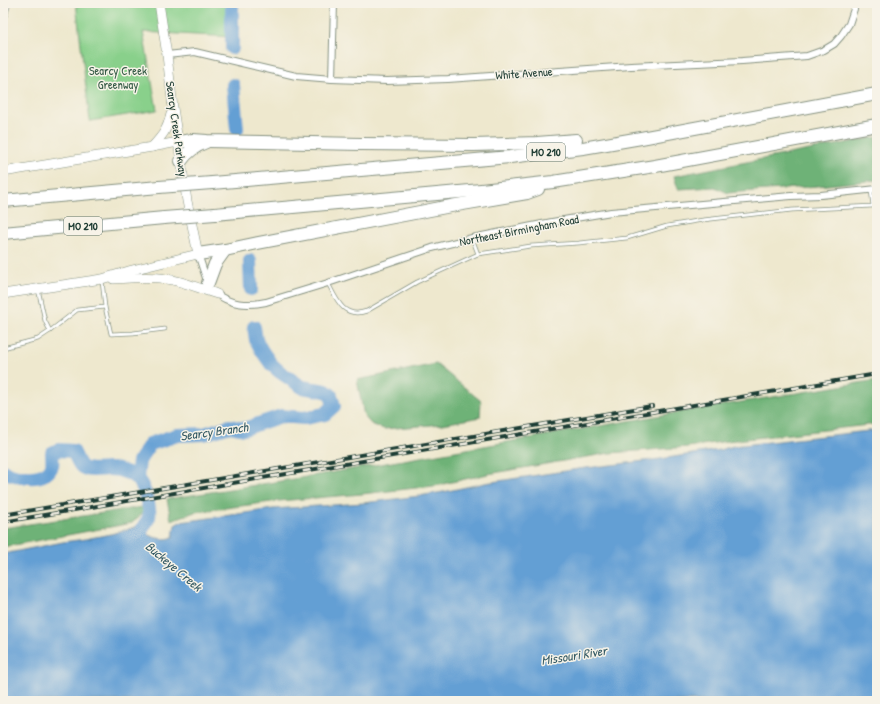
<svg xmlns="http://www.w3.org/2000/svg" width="880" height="704" font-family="'Patrick Hand',sans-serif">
	<rect width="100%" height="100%" fill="#f7f3e8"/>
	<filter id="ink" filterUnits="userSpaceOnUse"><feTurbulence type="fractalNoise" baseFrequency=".025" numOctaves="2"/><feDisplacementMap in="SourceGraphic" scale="8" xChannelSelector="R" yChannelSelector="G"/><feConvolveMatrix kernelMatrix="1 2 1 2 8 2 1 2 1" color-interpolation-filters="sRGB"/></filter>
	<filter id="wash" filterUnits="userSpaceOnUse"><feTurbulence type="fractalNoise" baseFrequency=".012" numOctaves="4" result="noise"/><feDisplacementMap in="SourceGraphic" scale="16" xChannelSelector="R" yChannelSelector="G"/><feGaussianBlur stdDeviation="0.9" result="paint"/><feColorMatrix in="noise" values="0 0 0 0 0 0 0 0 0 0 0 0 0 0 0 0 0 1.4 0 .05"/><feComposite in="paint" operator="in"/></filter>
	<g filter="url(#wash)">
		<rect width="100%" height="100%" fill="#eee8ce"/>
		<path fill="#89d08b" stroke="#548660" d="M 76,3 L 232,3 L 232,37 L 143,32 L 157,110 L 90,121 Z"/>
		<g fill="#6eb277" stroke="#467856">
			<path d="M 877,137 L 877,180 L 807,187 L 728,193 L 715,187 L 678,189 L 674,176 Z"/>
			<path d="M 436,364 L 481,401 L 480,417 L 443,424 L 384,429 L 371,424 L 364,416 L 357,380 Z"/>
			<path d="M 877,380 L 877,424 L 728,441 L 688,447 L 610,453 L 488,474 L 434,486 L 362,494 L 279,501 L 195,512 L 171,520 L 167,499 L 300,478 L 674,413 Z"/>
			<path d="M 143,507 L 144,512 L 132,523 L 3,547 L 3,528 Z"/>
		</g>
		<path fill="#649fd4" stroke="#426e84" d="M 877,430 L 877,701 L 3,701 L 3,554 L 63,542 L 85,539 L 111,534 L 139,526 L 145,528 L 146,533 C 153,538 165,541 173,537 L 175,525 L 180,522 L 188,521 L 273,509 L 363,503 L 419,496 L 443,492 L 485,483 L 578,469 L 660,459 L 719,450 L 734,446 Z"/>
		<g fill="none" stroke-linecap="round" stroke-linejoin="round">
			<g stroke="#649fd4" stroke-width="14">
				<path d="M 232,3 L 232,48"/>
				<path d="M 233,85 L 237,129"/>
				<path d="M 250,261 L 251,289"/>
				<path d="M 3,471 C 16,477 45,483 52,466 C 53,462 52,457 52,453 L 58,450 L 73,451 C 76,456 78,464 82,467 C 89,472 101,469 109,469 C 121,469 135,474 141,484 C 145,491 151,510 149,517 C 145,527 134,534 146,544"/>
				<path d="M 137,478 L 139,461 L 150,444 L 177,435 L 204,434 L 230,426 L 244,429 L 281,416 L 304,418 L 325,414 L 334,406 L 331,395 L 326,391 L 302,387 L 280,372 L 271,364 L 262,351 L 256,340 L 254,327"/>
			</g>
		</g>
	</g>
	<g filter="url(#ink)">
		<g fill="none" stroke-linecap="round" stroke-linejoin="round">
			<defs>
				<g id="lane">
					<path d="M 3,19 L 6,14 L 9,3"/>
					<path d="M 472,238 L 478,254"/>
					<path d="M 102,281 L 105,307 L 111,334 L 133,333 L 165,329"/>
					<path d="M 328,283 C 337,301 344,319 367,311 L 417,282 L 478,254 L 531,246 L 579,243 L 627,238 L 667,226 L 703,220 L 792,210 L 873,206 L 871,190"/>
					<path d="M 38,289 L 45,321 L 50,331 L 77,310 L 105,307"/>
					<path d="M 3,348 L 38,339 L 50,331"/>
				</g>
				<g id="street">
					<path d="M 167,55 L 195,52 L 296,76 L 332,79 L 387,81 L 448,79 L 631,66 L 742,61 L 807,56 L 824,50 L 834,44 L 841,36 L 849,24 L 854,9 L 854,3"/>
					<path d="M 332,79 L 334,3"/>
					<path d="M 198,254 L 207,281"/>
					<path d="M 214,292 C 230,305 247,306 266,302 L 328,283 L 432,248 L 472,238 L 552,222 L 611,212 L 791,196 L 821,195 L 877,189"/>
				</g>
				<g id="secondary">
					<path d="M 152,147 C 163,135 167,130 171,114"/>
					<path d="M 3,172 L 152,147 L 178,142"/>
					<path d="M 113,279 C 131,278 149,276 166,279 C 184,281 200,289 217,294"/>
					<path d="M 3,294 L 102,279 L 132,270 L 198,254 L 187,201 L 173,108 L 167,55 L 159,3"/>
				</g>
				<g id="highway">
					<path d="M 178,142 L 193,140 L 207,141 L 361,144 L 474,145 L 537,143 L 576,140"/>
					<path d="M 181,161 C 188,151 195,146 206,142"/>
					<path d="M 212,183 L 510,157 L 583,148 L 641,138 L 877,94"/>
					<path d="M 3,201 L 159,187"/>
					<path d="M 215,214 L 481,190 L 553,182 L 655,166 L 877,125"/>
					<path d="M 3,233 L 164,218"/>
					<path d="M 198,254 L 225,250 L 258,243 L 451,206 L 527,193 L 538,189"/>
					<path d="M 208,283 L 215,264 L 225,250"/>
				</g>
			</defs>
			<use href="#lane" stroke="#869281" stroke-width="4.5"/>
			<use href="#street" stroke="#869281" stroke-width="8"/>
			<use href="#secondary" stroke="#869281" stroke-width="10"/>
			<use href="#highway" stroke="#869281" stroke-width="14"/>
			<use href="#lane" stroke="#fff" stroke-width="3"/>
			<use href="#street" stroke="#fff" stroke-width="6"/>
			<use href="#secondary" stroke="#fff" stroke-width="9"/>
			<use href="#highway" stroke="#fff" stroke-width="12"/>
			<defs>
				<g id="rail">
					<path d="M 3,515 L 652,406"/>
					<path d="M 3,522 L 877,374"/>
				</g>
			</defs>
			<use href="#rail" stroke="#1f3d34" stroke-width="4"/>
			<use href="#rail" stroke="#f7f3e8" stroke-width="2.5" stroke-dasharray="8" stroke-linecap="butt"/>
			<defs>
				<g id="highway-bridge">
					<path d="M 159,187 L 212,183"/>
					<path d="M 164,218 L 215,214"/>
				</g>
			</defs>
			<use href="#highway-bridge" stroke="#869281" stroke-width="14" stroke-linecap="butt"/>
			<use href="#highway-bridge" stroke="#fff" stroke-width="12"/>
		</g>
	</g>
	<g text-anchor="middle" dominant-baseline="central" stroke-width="3" stroke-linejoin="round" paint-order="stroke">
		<g fill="#f7f3e8" stroke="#60746a" stroke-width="1">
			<rect x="527" y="143" width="38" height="18" rx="3"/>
			<rect x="64" y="217" width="38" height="18" rx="3"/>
		</g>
		<g font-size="11" font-weight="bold" fill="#1f3d34">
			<text x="546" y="152">MO 210</text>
			<text x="83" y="226">MO 210</text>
		</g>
		<g font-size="12" fill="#345a45" stroke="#f7f3e8">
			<text x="118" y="70">Searcy Creek<tspan x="118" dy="14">Greenway</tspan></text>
		</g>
		<g font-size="12" fill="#1f3d34" stroke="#f7f3e8">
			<text transform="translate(524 73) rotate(-4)">White Avenue</text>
			<text transform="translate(177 129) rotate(82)">Searcy Creek Parkway</text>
			<text transform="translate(519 230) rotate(-11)">Northeast Birmingham Road</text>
		</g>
		<g font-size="13" font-style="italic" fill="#345a64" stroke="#f7f3e8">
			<text transform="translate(214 431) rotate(-8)">Searcy Branch</text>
			<text transform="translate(174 566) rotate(40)">Buckeye Creek</text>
			<text transform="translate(574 655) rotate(-9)">Missouri River</text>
		</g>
	</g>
	<rect width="880" height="704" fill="none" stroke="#f7f3e8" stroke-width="16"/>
</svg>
